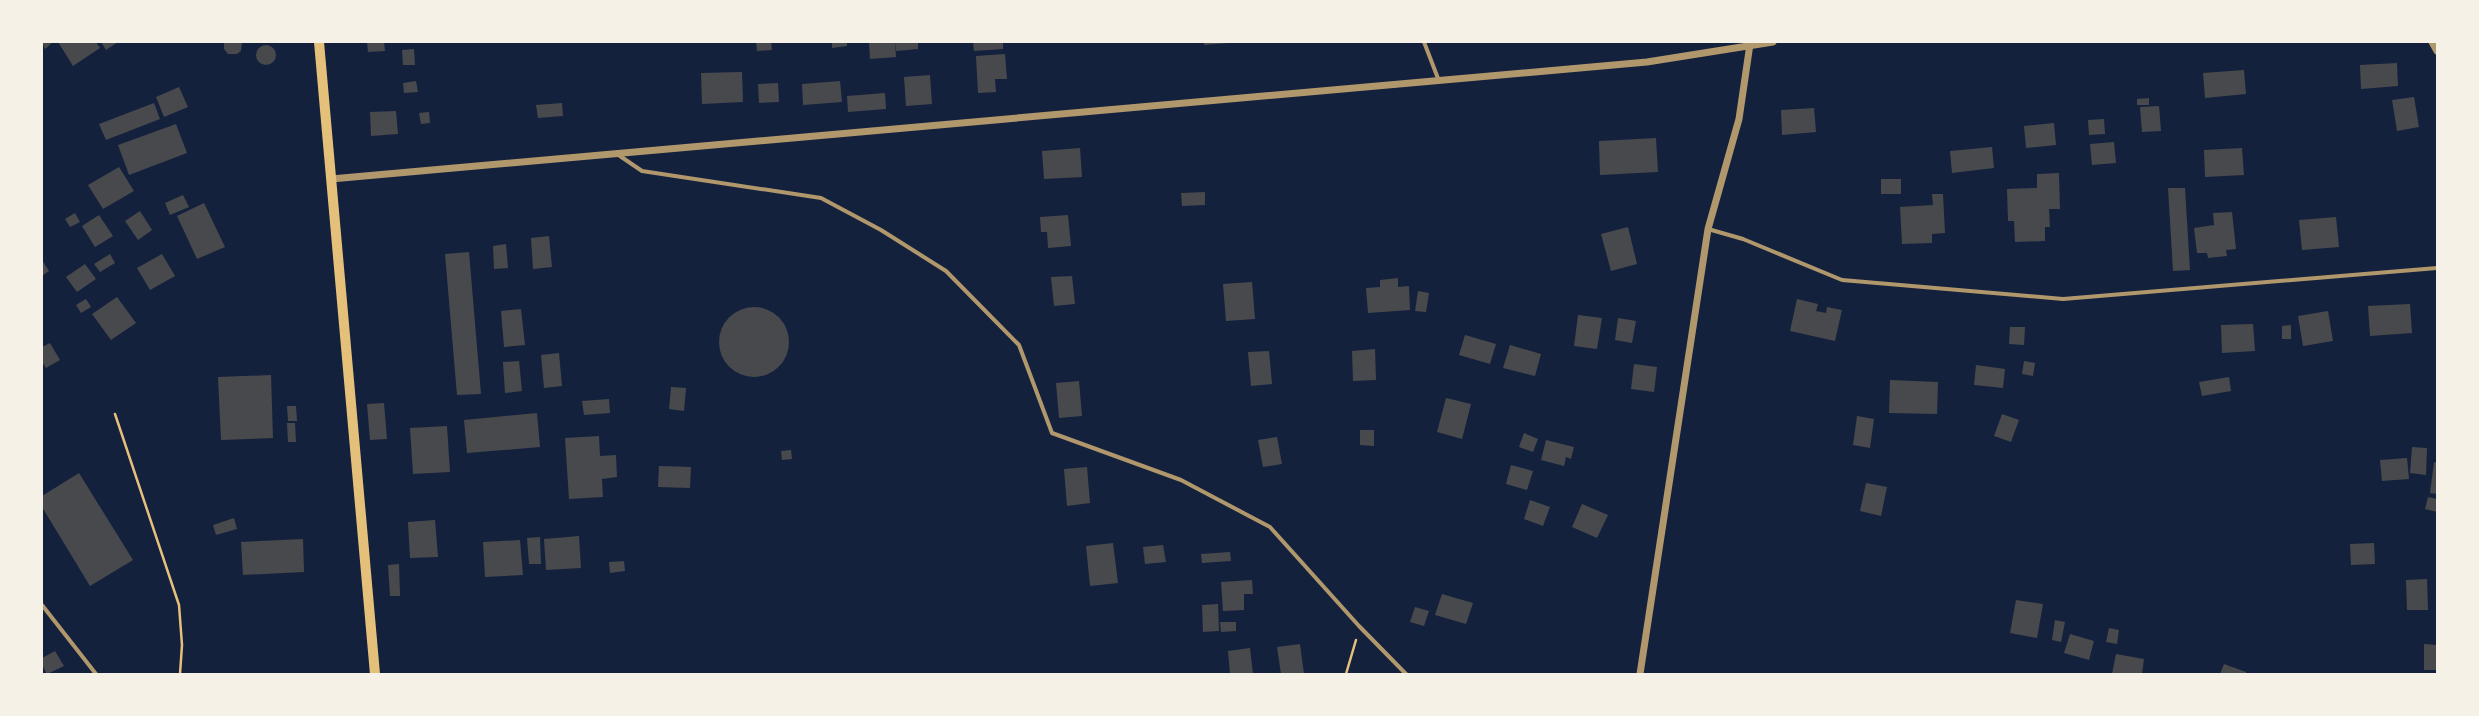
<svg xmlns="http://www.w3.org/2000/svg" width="2479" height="716" font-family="'PT Sans Narrow',sans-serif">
	<rect width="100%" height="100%" fill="#14213d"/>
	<g fill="#48494c">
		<path d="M 42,42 L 53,42 L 45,49 Z"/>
		<path d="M 58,42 L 96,42 L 100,48 L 73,66 Z"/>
		<path d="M 101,42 L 118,42 L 106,50 Z"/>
		<path d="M 224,42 L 242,42 L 241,51 L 237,54 L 228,54 L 224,49 Z"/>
		<path d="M 367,42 L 384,42 L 385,51 L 368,52 Z"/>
		<path d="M 756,42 L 771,42 L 772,50 L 757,51 Z"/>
		<path d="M 832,42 L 847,42 L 847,46 L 832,48 Z"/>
		<path d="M 869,42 L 895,42 L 896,57 L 870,59 Z"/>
		<path d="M 895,42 L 918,42 L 918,49 L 896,51 Z"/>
		<path d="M 973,42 L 1003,42 L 1003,49 L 974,51 Z"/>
		<path d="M 1204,42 L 1229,42 L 1229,43 L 1204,45 Z"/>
		<circle cx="266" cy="55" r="10"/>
		<path d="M 414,49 L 415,65 L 403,65 L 402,50 Z"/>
		<path d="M 1005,54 L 1007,79 L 995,79 L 996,92 L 978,93 L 976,56 Z"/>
		<path d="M 2397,63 L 2398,86 L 2361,89 L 2360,65 Z"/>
		<path d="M 2244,70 L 2246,94 L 2205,98 L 2203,73 Z"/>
		<path d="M 742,72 L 743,102 L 702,104 L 701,73 Z"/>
		<path d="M 930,75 L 932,104 L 906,106 L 904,77 Z"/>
		<path d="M 416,81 L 418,92 L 404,93 L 403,83 Z"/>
		<path d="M 840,81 L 842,102 L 803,105 L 802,84 Z"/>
		<path d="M 778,83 L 779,102 L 759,103 L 758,84 Z"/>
		<path d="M 179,87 L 188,107 L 164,117 L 156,97 Z"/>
		<path d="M 885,93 L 886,109 L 848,112 L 847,96 Z"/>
		<path d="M 2414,97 L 2419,127 L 2397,131 L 2392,100 Z"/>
		<path d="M 2149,98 L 2149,105 L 2137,105 L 2137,99 Z"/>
		<path d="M 154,103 L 160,119 L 106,140 L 99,124 Z"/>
		<path d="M 562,103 L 563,116 L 538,118 L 536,105 Z"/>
		<path d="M 2159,106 L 2161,131 L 2142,132 L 2140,107 Z"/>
		<path d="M 1814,108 L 1816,132 L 1782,135 L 1781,110 Z"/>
		<path d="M 396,111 L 398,134 L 371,136 L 370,112 Z"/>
		<path d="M 429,112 L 430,123 L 421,124 L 419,113 Z"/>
		<path d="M 2104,119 L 2105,134 L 2089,135 L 2088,120 Z"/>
		<path d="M 2054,123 L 2056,145 L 2026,148 L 2024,126 Z"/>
		<path d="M 176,124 L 187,153 L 129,175 L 118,145 Z"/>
		<path d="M 1656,138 L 1658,172 L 1600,175 L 1599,141 Z"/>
		<path d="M 2114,142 L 2116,163 L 2092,165 L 2090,144 Z"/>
		<path d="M 1992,147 L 1994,168 L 1952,173 L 1950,151 Z"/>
		<path d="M 1080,148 L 1082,177 L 1044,179 L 1042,151 Z"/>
		<path d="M 2242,148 L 2244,175 L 2205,177 L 2204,150 Z"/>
		<path d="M 119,167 L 134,191 L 103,209 L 88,185 Z"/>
		<path d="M 2059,173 L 2060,209 L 2049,209 L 2050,227 L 2045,227 L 2045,241 L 2015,242 L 2014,221 L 2008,221 L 2007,189 L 2037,188 L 2037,174 Z"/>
		<rect x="1881" y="179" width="20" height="15"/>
		<path d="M 2168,188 L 2185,188 L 2190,270 L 2173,271 Z"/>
		<path d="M 1205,192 L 1205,205 L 1182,206 L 1181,193 Z"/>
		<path d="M 1932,194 L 1943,194 L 1945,233 L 1932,234 L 1932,243 L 1902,244 L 1900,207 L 1933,205 Z"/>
		<path d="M 183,195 L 189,207 L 170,215 L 165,203 Z"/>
		<path d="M 204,203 L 225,247 L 197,259 L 177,216 Z"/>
		<path d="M 140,211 L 152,230 L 138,240 L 125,221 Z"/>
		<path d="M 2232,212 L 2236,249 L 2226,250 L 2227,256 L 2208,258 L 2207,253 L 2197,253 L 2194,228 L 2214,225 L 2213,213 Z"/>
		<path d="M 75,213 L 80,222 L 70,227 L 65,219 Z"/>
		<path d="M 99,215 L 113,236 L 95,247 L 82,226 Z"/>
		<path d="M 1068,215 L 1071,246 L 1048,248 L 1047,232 L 1041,232 L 1040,217 Z"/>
		<path d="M 2336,217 L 2339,247 L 2302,250 L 2299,220 Z"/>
		<path d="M 1628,227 L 1637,264 L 1611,271 L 1601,234 Z"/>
		<path d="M 549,236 L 552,267 L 533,269 L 531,238 Z"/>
		<path d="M 506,244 L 508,268 L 494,269 L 493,246 Z"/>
		<path d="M 469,252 L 481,394 L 457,395 L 445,254 Z"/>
		<path d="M 110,254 L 115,263 L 100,272 L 94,264 Z"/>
		<path d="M 162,254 L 175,276 L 150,290 L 137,268 Z"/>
		<path d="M 42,260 L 49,271 L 42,276 Z"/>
		<path d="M 85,264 L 96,279 L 77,292 L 66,277 Z"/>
		<path d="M 1072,276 L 1075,304 L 1054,306 L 1051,277 Z"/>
		<path d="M 1398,278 L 1398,287 L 1409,286 L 1410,310 L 1368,313 L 1366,288 L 1380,287 L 1380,280 Z"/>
		<path d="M 1252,282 L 1255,319 L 1226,321 L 1223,284 Z"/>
		<path d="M 1418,291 L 1429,293 L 1426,312 L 1415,311 Z"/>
		<path d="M 117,297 L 136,323 L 111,340 L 92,314 Z"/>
		<path d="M 86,299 L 91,307 L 81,313 L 76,305 Z"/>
		<path d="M 1797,299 L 1818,304 L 1816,311 L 1826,313 L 1827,307 L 1842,310 L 1835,341 L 1790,331 Z"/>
		<path d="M 2410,304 L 2412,333 L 2370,336 L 2368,306 Z"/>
		<circle cx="754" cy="342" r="35"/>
		<path d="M 521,309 L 525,345 L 504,347 L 501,311 Z"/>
		<path d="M 2328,311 L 2333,341 L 2303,346 L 2298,316 Z"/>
		<path d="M 1578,315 L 1602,318 L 1597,349 L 1574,346 Z"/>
		<path d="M 1618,318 L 1636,321 L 1632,343 L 1615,340 Z"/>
		<path d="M 2253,324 L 2255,351 L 2222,353 L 2221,325 Z"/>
		<path d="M 2291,325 L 2291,339 L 2282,339 L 2282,326 Z"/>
		<path d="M 2010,327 L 2025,327 L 2024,345 L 2009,344 Z"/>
		<path d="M 1465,335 L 1496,344 L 1490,364 L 1459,355 Z"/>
		<path d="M 50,343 L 60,360 L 46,368 L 42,362 L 42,347 Z"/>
		<path d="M 1510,345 L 1541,354 L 1535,376 L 1503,368 Z"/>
		<path d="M 1375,349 L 1376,380 L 1353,381 L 1352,351 Z"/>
		<path d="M 1269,351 L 1272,384 L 1251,386 L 1248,352 Z"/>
		<path d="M 559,353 L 562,386 L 544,388 L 541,355 Z"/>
		<path d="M 519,361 L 522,391 L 505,393 L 503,362 Z"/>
		<path d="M 2024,361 L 2035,363 L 2033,376 L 2022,374 Z"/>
		<path d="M 1634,364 L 1657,367 L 1654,392 L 1631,389 Z"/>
		<path d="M 1976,365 L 2005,369 L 2003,388 L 1974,385 Z"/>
		<path d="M 271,375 L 273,438 L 221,440 L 218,377 Z"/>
		<path d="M 2229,377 L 2231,391 L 2202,396 L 2199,382 Z"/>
		<path d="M 1890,380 L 1938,382 L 1937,414 L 1889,413 Z"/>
		<path d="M 1079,381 L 1082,416 L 1059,418 L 1056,383 Z"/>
		<path d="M 671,387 L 686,388 L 684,411 L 669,409 Z"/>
		<path d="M 1446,398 L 1471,404 L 1462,439 L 1437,432 Z"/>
		<path d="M 609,399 L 610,413 L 584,415 L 582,401 Z"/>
		<path d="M 384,403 L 387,439 L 370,440 L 367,404 Z"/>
		<path d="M 287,406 L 296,406 L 297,421 L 288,421 Z"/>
		<path d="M 537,413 L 540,447 L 467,453 L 464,420 Z"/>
		<path d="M 2002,414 L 2019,420 L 2011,442 L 1994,436 Z"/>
		<path d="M 1857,416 L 1874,419 L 1870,448 L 1853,445 Z"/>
		<path d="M 287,423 L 295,423 L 296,442 L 288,442 Z"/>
		<path d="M 447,426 L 450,472 L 413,474 L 410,428 Z"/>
		<path d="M 1360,430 L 1374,430 L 1374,446 L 1360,445 Z"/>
		<path d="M 1524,433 L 1538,439 L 1533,452 L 1519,447 Z"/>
		<path d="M 599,436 L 600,456 L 616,455 L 617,477 L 602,479 L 603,497 L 569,499 L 565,438 Z"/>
		<path d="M 1277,437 L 1282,464 L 1263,467 L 1258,440 Z"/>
		<path d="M 1546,440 L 1574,447 L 1571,459 L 1566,457 L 1564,466 L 1541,460 Z"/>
		<path d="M 2412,447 L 2427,448 L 2426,475 L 2410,473 Z"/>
		<path d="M 791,450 L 792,459 L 782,460 L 781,451 Z"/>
		<path d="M 2407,458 L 2409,479 L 2382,481 L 2380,460 Z"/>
		<path d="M 2434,462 L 2437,463 L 2437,494 L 2430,493 Z"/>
		<path d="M 1511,465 L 1533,471 L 1527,490 L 1506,484 Z"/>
		<path d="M 659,466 L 691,467 L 690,488 L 658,487 Z"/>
		<path d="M 1087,467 L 1090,503 L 1067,506 L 1064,469 Z"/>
		<path d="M 79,473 L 133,560 L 90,586 L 42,507 L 42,496 Z"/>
		<path d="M 1866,483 L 1887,487 L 1881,516 L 1860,511 Z"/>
		<path d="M 2428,497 L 2437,499 L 2437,512 L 2425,509 Z"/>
		<path d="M 1530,500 L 1550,507 L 1543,526 L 1524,519 Z"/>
		<path d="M 1582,504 L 1608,515 L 1597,538 L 1572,527 Z"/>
		<path d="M 234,518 L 237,529 L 216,535 L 213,525 Z"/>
		<path d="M 435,520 L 438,557 L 410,558 L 408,522 Z"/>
		<path d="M 579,536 L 581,568 L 546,570 L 544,539 Z"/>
		<path d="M 540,537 L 541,564 L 529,564 L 527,538 Z"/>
		<path d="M 303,539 L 304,572 L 243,575 L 241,542 Z"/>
		<path d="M 520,540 L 523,575 L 485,577 L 483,542 Z"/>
		<path d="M 1113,543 L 1118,583 L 1090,586 L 1086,546 Z"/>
		<path d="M 2374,543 L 2375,564 L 2351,565 L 2350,544 Z"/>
		<path d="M 1163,545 L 1166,562 L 1145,564 L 1143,547 Z"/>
		<path d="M 1230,552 L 1231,561 L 1202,563 L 1201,554 Z"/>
		<path d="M 624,561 L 625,571 L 610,573 L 609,562 Z"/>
		<path d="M 399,564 L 400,596 L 390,596 L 388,565 Z"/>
		<path d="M 2427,579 L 2428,610 L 2407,610 L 2406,580 Z"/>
		<path d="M 1252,580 L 1253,594 L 1244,594 L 1244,610 L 1223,611 L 1221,582 Z"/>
		<path d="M 1442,594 L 1473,603 L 1466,624 L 1435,615 Z"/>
		<path d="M 2016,600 L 2043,604 L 2037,638 L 2010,633 Z"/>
		<path d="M 1218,604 L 1219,631 L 1203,632 L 1202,605 Z"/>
		<path d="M 1415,607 L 1429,611 L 1424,626 L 1410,622 Z"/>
		<path d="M 2055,620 L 2065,622 L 2061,642 L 2052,640 Z"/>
		<path d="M 1220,622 L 1236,622 L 1236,631 L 1221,632 Z"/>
		<path d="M 2109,628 L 2119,630 L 2117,644 L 2106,642 Z"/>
		<path d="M 2070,634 L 2094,641 L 2089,660 L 2064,653 Z"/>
		<path d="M 1300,644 L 1304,674 L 1281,674 L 1277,647 Z"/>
		<path d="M 2424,644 L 2437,645 L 2437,670 L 2424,670 Z"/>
		<path d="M 1250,648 L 1253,674 L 1230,674 L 1228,651 Z"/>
		<path d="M 55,651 L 64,666 L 47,674 L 42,665 L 42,658 Z"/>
		<path d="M 2116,654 L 2144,659 L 2142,674 L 2112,674 Z"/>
		<path d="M 2224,664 L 2246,672 L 2246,674 L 2220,674 Z"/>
	</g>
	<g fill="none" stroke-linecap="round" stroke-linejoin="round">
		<g stroke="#e5c07b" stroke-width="2.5">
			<path d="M 115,414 L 179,605 L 182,645 L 180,674"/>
			<path d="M 1346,674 L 1356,640"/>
		</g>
		<g stroke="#b1986c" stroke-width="4">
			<path d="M 1424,42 L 1439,81"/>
			<path d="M 617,154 L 642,171 L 821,198 L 881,230 L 946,271 L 1019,345 L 1052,433 L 1181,480 L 1270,527 L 1359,626 L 1406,674"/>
			<path d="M 1708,229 L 1743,239 L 1842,280 L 2063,299 L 2437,268"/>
			<path d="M 42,605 L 96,674"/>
		</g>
		<g stroke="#b1986c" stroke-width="7">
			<path d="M 2432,42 L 2437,51"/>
			<path d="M 331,179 L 1647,62 L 1773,42"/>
			<path d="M 1640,674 L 1708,229 L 1739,119 L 1750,44"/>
		</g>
		<path stroke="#e5c07b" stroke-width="10" d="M 319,42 L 375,674"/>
	</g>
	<rect width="2479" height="716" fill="none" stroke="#f6f1e7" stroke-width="86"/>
</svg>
